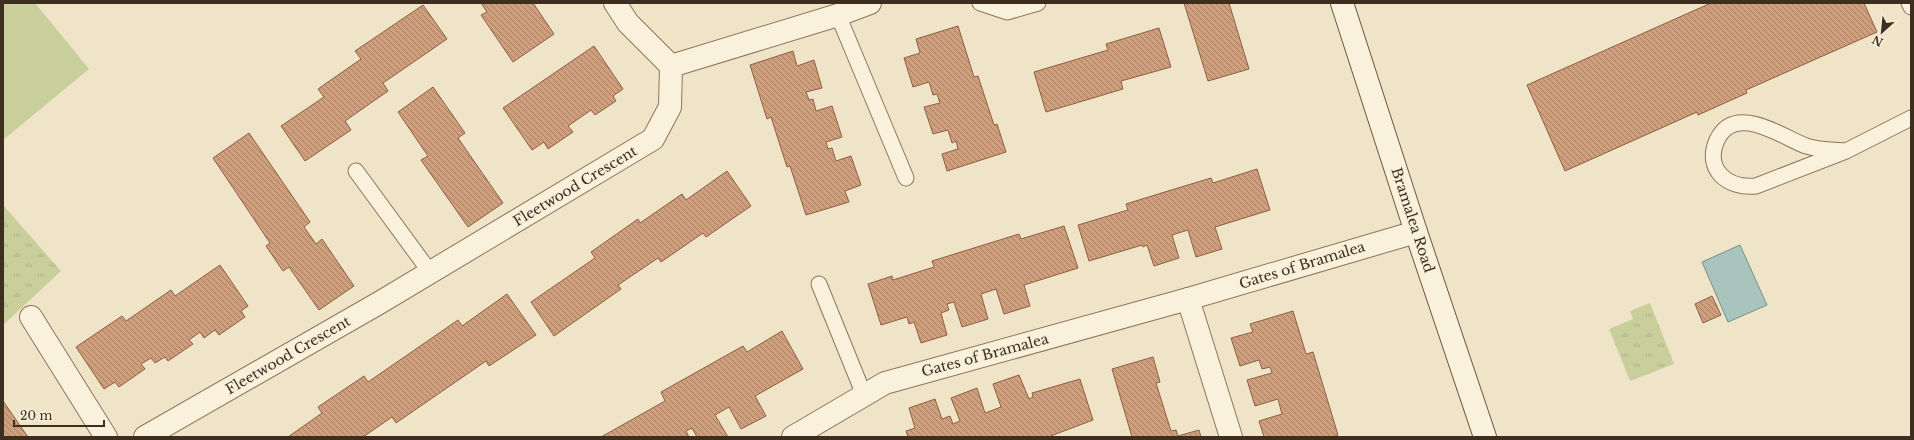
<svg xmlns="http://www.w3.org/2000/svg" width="1914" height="440" font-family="'Libre Baskerville',serif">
	<defs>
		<pattern id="park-tufts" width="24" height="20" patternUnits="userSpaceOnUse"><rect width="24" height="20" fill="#c9cf9b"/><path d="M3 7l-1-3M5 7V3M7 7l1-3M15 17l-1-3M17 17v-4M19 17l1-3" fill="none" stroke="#aeb285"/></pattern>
		<pattern id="building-back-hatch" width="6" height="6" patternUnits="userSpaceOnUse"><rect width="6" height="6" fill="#cf9f7d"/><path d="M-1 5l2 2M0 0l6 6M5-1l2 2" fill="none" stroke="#a98266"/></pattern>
	</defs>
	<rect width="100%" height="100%" fill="#f0e4c8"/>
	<path fill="#c9cf9b" d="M 3,3 L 35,3 L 89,69 L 3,140 Z"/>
	<g fill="url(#park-tufts)">
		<path d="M 3,205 L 61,271 L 3,325 Z"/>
		<path d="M 1650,303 L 1674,364 L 1630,381 L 1609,329 L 1633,319 L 1630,311 Z"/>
	</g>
	<path fill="#a9c4bc" stroke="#6f938a" d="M 1740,245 L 1767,305 L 1728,322 L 1702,262 Z"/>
	<g fill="url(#building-back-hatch)" stroke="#8d5f41">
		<path d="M 481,3 L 533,3 L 554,34 L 513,62 L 481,15 L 487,12 Z"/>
		<path d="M 1184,3 L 1229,3 L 1249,69 L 1208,81 Z"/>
		<path d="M 1711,3 L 1864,3 L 1877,32 L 1746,90 L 1747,93 L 1698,115 L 1697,112 L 1565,171 L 1527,85 Z"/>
		<path d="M 423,5 L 447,39 L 383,83 L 388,91 L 345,121 L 351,130 L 305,161 L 281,126 L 324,97 L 318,89 L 361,59 L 355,51 Z"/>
		<path d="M 958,26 L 974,77 L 978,76 L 994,125 L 997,124 L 1006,152 L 947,171 L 942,154 L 958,149 L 956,141 L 952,143 L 948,130 L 933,134 L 924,107 L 940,103 L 937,94 L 933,95 L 929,82 L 913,87 L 904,58 L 920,53 L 916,39 Z"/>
		<path d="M 1159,28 L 1171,67 L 1121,81 L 1123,89 L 1046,112 L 1034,72 L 1108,50 L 1106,44 Z"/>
		<path d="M 594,46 L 623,89 L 613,96 L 616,101 L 595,115 L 591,110 L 568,126 L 573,132 L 548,149 L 544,142 L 532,150 L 503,108 Z"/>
		<path d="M 793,51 L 797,66 L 814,60 L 822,88 L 806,92 L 809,100 L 813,99 L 816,111 L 832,106 L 842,137 L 826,142 L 828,149 L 832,148 L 836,161 L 851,156 L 861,185 L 845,191 L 849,202 L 806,215 L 790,166 L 787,167 L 771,117 L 767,119 L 750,65 Z"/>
		<path d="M 433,87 L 465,133 L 458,138 L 503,203 L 468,227 L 421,160 L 428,156 L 398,112 Z"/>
		<path d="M 249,133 L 310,222 L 304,227 L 316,244 L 322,239 L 354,286 L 319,310 L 289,267 L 283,271 L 266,246 L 270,243 L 213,158 Z"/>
		<path d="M 1257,169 L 1270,210 L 1215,227 L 1222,249 L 1196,257 L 1188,230 L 1172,235 L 1179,258 L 1154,266 L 1147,245 L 1143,247 L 1142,245 L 1089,261 L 1078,225 L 1128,210 L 1126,204 L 1168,191 L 1211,178 L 1213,183 Z"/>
		<path d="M 727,171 L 751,206 L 706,237 L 703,233 L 661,262 L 658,258 L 618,285 L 621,289 L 554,336 L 531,302 L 595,258 L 591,252 L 638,219 L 640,223 L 682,194 L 686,200 Z"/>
		<path d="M 1064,226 L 1078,268 L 1024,285 L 1030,306 L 1004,314 L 996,289 L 981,294 L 988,319 L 962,327 L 954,302 L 947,304 L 949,310 L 941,313 L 947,335 L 921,343 L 914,322 L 909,324 L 907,317 L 881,325 L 868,284 L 892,276 L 893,280 L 934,267 L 932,261 L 1019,234 L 1021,239 Z"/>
		<path d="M 220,265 L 248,306 L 241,311 L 245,317 L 219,335 L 215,330 L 204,338 L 200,332 L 189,340 L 193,344 L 168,361 L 165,357 L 155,363 L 151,358 L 141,364 L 145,369 L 119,387 L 115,382 L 104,389 L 76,347 L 122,316 L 126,321 L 171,290 L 175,296 Z"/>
		<path d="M 507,294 L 536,335 L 489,366 L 486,361 L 396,423 L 392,417 L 363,437 L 288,437 L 322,413 L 318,407 L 364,376 L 368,382 L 458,320 L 462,326 Z"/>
		<path d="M 1712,296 L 1721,315 L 1703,323 L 1695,304 Z"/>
		<path d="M 1293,311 L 1306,354 L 1313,352 L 1338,435 L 1333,437 L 1264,437 L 1259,421 L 1282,414 L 1278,399 L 1255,406 L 1247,380 L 1272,373 L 1270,367 L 1262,369 L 1259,360 L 1240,366 L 1231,338 L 1253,332 L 1250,324 Z"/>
		<path d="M 782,331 L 803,369 L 755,396 L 766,416 L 741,429 L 729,407 L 715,415 L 728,437 L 697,437 L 692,428 L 686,431 L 689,437 L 601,437 L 665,401 L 661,392 L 743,346 L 747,352 Z"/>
		<path d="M 1153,357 L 1160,382 L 1156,383 L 1171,431 L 1176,430 L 1178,436 L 1199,430 L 1201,437 L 1132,437 L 1112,369 Z"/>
		<path d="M 1019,375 L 1029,399 L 1033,397 L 1032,393 L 1080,379 L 1093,420 L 1048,437 L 908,437 L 906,431 L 915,428 L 909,408 L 935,399 L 942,419 L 950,416 L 953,424 L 960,421 L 951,398 L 977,388 L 985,413 L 1001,407 L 993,384 Z"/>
		<path d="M 3,401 L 28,437 L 3,437 Z"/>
	</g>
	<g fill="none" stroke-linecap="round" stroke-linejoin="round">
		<defs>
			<g id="lane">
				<path d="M 980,3 L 1007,12 L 1038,3"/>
				<path d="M 1909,3 L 1911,7"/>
				<path d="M 838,15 L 906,178"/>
				<path d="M 1846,151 C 1833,150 1818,150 1806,146 C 1782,137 1735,102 1717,140 C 1704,169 1727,189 1756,186 L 1846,151 L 1911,118"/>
				<path d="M 356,171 L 430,272"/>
				<path d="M 819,284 L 864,395"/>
			</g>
			<g id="street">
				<path d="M 671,66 L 838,15 L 870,3"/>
				<path d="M 1188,299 L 1231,437"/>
				<path d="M 31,317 L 106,437"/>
				<path d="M 145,437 L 379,303 L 653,139 L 670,107 L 671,66 L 628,23 L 615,3"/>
				<path d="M 793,437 L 885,383 L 1188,299 L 1416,232"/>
			</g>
			<path id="secondary" d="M 1342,3 L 1416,232 L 1485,437"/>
		</defs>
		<use href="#lane" stroke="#8d765c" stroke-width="17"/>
		<use href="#street" stroke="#8d765c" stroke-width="24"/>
		<use href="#secondary" stroke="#6f573f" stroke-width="24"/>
		<use href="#lane" stroke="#faf1dc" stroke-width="15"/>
		<use href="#street" stroke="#faf1dc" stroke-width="22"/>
		<use href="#secondary" stroke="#faf1dc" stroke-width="22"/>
	</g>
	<g text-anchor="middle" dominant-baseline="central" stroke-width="3" stroke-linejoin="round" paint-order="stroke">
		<g font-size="14" fill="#3d2e20" stroke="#f7eed8">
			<text transform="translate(575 186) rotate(-31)">Fleetwood Crescent</text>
			<text transform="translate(1413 220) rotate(72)">Bramalea Road</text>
			<text transform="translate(1302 265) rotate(-17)">Gates of Bramalea</text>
			<text transform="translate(288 355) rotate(-30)">Fleetwood Crescent</text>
			<text transform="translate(985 355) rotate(-15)">Gates of Bramalea</text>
		</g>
	</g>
	<rect width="1914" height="440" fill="none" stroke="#3d2e20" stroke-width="8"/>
	<g transform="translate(1882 32) rotate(207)" stroke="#f7eed8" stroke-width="3" paint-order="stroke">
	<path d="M0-3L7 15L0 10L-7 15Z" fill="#3d2e20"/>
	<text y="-6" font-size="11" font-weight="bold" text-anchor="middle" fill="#3d2e20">N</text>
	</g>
	<path d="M14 420v6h90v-6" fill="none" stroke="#3d2e20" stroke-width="2"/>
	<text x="20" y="420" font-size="12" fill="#3d2e20" stroke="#f7eed8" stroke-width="3" paint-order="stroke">20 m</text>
</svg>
